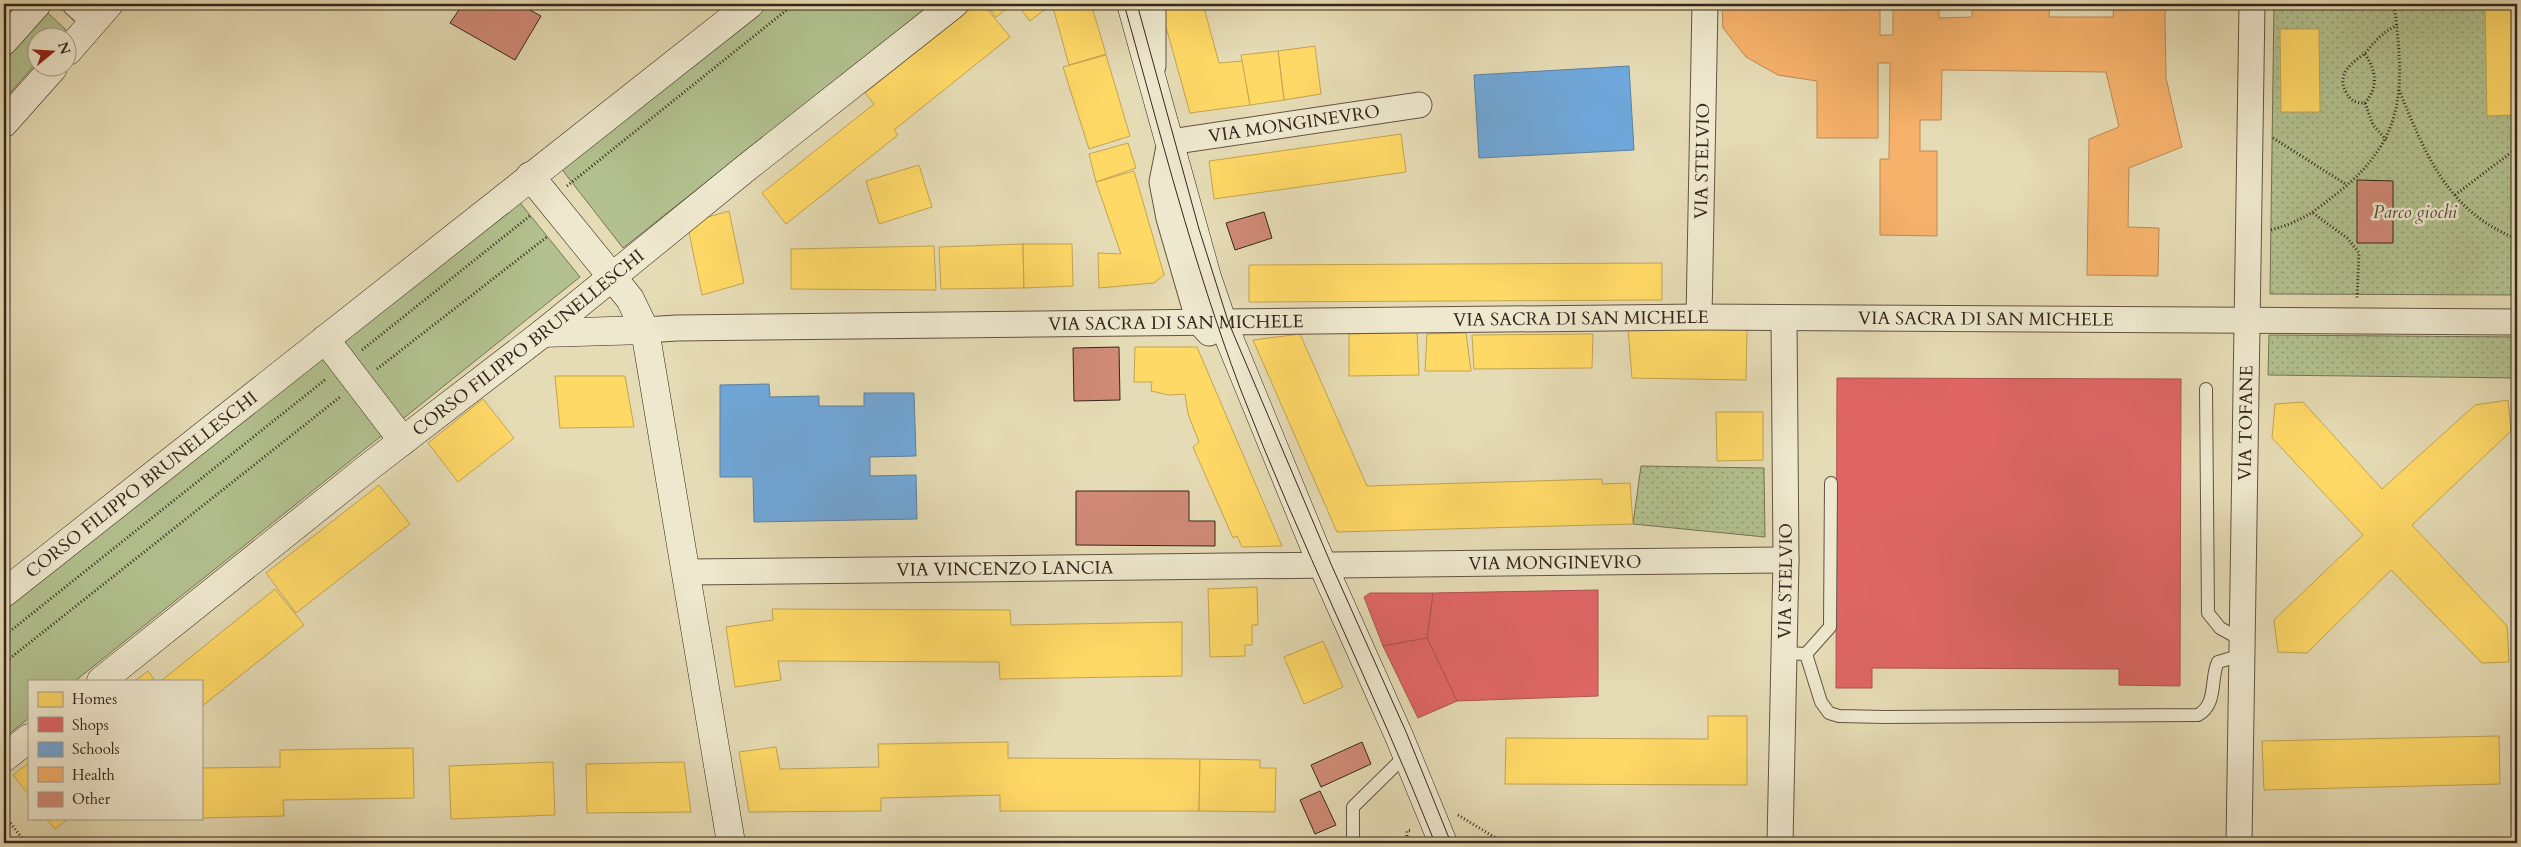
<svg xmlns="http://www.w3.org/2000/svg" width="2521" height="847" font-family="Cardo,serif">
	<defs>
		<pattern id="garden-dots" width="8" height="8" patternUnits="userSpaceOnUse" patternTransform="scale(1.25)"><rect width="8" height="8" fill="#b2c18f"/><path d="M2 2h.1M6 6h.1" fill="none" stroke="#929d74" stroke-width="1.8" stroke-linecap="round"/></pattern>
	</defs>
	<rect width="100%" height="100%" fill="#e5dbb4"/>
	<filter id="stains"><feTurbulence type="fractalNoise" baseFrequency=".004" numOctaves="4"/><feColorMatrix values="0 0 0 0 .2 0 0 0 0 .09 0 0 0 0 .02 0 0 0 .5 -.17"/></filter>
	<radialGradient id="worn" r=".72"><stop offset=".6" stop-color="#630" stop-opacity="0"/><stop offset="1" stop-color="#630" stop-opacity=".3"/></radialGradient>
	<g fill="#b2c18f" stroke="#747456">
		<path d="M 763,4 L 931,4 L 623,248 L 560,167 Z"/>
		<path d="M 47,12 L 66,30 L 59,37 L 38,38 L 37,62 L 4,100 L 4,61 Z"/>
		<path d="M 517,199 L 580,277 L 75,681 L 29,681 L 29,718 L 4,738 L 4,607 Z"/>
	</g>
	<g fill="url(#garden-dots)" stroke="#747456">
		<path d="M 2274,4 L 2517,4 L 2517,295 L 2270,294 Z"/>
		<path d="M 2269,335 L 2517,337 L 2517,378 L 2268,375 Z"/>
		<path d="M 1641,466 L 1764,468 L 1765,537 L 1633,524 Z"/>
	</g>
	<g fill="#ffd966" stroke="#c3a350">
		<path d="M 977,4 L 983,4 L 1010,37 L 894,130 L 898,135 L 786,224 L 762,193 L 874,104 L 865,93 Z"/>
		<path d="M 986,4 L 1013,4 L 996,17 Z"/>
		<path d="M 1017,4 L 1091,4 L 1106,54 L 1069,65 L 1052,4 L 1030,21 Z"/>
		<path d="M 1178,4 L 1203,4 L 1219,63 L 1243,61 L 1250,105 L 1190,113 L 1161,9 Z"/>
		<path d="M 2485,4 L 2517,4 L 2517,115 L 2487,116 Z"/>
		<path d="M 2280,29 L 2319,29 L 2320,112 L 2281,112 Z"/>
		<path d="M 1315,46 L 1321,94 L 1284,100 L 1278,51 Z"/>
		<path d="M 1278,51 L 1284,100 L 1250,105 L 1241,55 Z"/>
		<path d="M 1106,55 L 1130,136 L 1089,149 L 1063,67 Z"/>
		<path d="M 1401,134 L 1406,172 L 1214,199 L 1209,161 Z"/>
		<path d="M 1128,143 L 1136,168 L 1096,182 L 1089,154 Z"/>
		<path d="M 919,165 L 932,207 L 879,224 L 866,181 Z"/>
		<path d="M 1134,171 L 1164,275 L 1154,283 L 1099,288 L 1098,253 L 1121,254 L 1096,182 Z"/>
		<path d="M 729,211 L 744,283 L 702,295 L 687,223 Z"/>
		<path d="M 1023,244 L 1024,288 L 941,289 L 939,247 Z"/>
		<path d="M 1023,244 L 1072,244 L 1073,286 L 1024,288 Z"/>
		<path d="M 934,246 L 936,290 L 791,289 L 791,249 Z"/>
		<path d="M 1662,263 L 1662,300 L 1249,302 L 1249,265 Z"/>
		<path d="M 1747,327 L 1746,380 L 1632,378 L 1628,329 Z"/>
		<path d="M 1417,332 L 1419,375 L 1349,376 L 1349,334 Z"/>
		<path d="M 1466,333 L 1471,371 L 1425,371 L 1427,334 Z"/>
		<path d="M 1300,334 L 1367,486 L 1602,479 L 1602,484 L 1630,483 L 1633,524 L 1337,532 L 1253,340 Z"/>
		<path d="M 1593,334 L 1592,368 L 1474,369 L 1472,335 Z"/>
		<path d="M 1135,347 L 1197,347 L 1282,546 L 1242,547 L 1237,536 L 1233,538 L 1193,447 L 1199,442 L 1188,414 L 1185,394 L 1169,395 L 1151,391 L 1152,382 L 1134,382 Z"/>
		<path d="M 555,376 L 625,376 L 634,427 L 560,428 Z"/>
		<path d="M 483,399 L 514,438 L 458,482 L 428,443 Z"/>
		<path d="M 2508,400 L 2511,431 L 2412,525 L 2507,626 L 2509,662 L 2482,663 L 2391,570 L 2307,653 L 2278,652 L 2274,620 L 2363,535 L 2272,438 L 2275,404 L 2303,402 L 2382,489 L 2475,405 Z"/>
		<path d="M 1716,412 L 1763,412 L 1763,460 L 1717,461 Z"/>
		<path d="M 379,485 L 410,524 L 296,613 L 266,573 Z"/>
		<path d="M 1257,587 L 1258,625 L 1252,625 L 1252,645 L 1245,645 L 1245,656 L 1210,657 L 1208,589 Z"/>
		<path d="M 275,589 L 304,625 L 201,707 L 201,681 L 161,681 Z"/>
		<path d="M 772,609 L 1010,610 L 1011,625 L 1182,622 L 1182,676 L 1000,679 L 999,662 L 778,661 L 781,680 L 735,687 L 726,627 L 773,620 Z"/>
		<path d="M 1323,641 L 1343,687 L 1304,704 L 1284,657 Z"/>
		<path d="M 148,671 L 155,681 L 135,681 Z"/>
		<path d="M 1708,716 L 1747,716 L 1747,785 L 1505,784 L 1506,738 L 1708,739 Z"/>
		<path d="M 2499,736 L 2500,784 L 2264,790 L 2262,741 Z"/>
		<path d="M 1008,742 L 1008,758 L 1200,759 L 1199,811 L 1000,811 L 1000,795 L 881,798 L 881,811 L 749,812 L 739,752 L 776,747 L 780,769 L 879,767 L 878,744 Z"/>
		<path d="M 413,748 L 414,798 L 283,800 L 284,816 L 201,818 L 201,768 L 280,767 L 280,750 Z"/>
		<path d="M 1200,759 L 1260,760 L 1260,768 L 1276,768 L 1275,812 L 1199,811 Z"/>
		<path d="M 553,762 L 555,815 L 451,819 L 449,766 Z"/>
		<path d="M 684,762 L 691,812 L 587,813 L 586,764 Z"/>
		<path d="M 29,763 L 29,795 L 13,775 Z"/>
		<path d="M 46,818 L 69,818 L 55,829 Z"/>
	</g>
	<g fill="#e06666" stroke="#ad5350">
		<path d="M 1837,378 L 2181,379 L 2180,686 L 2119,685 L 2119,669 L 1872,668 L 1872,688 L 1836,688 Z"/>
		<path d="M 1598,590 L 1598,696 L 1457,701 L 1427,638 L 1433,593 Z"/>
		<path d="M 1370,593 L 1433,593 L 1427,638 L 1383,646 L 1364,597 Z"/>
		<path d="M 1427,638 L 1457,701 L 1418,718 L 1383,646 Z"/>
	</g>
	<g fill="#6fa8dc" stroke="#5e81a2">
		<path d="M 1629,66 L 1634,150 L 1479,158 L 1474,75 Z"/>
		<path d="M 769,384 L 770,397 L 819,396 L 819,406 L 864,406 L 864,393 L 914,393 L 916,456 L 870,457 L 870,476 L 916,475 L 917,519 L 754,522 L 753,477 L 720,477 L 720,385 Z"/>
	</g>
	<path fill="#f6b26b" stroke="#bc8853" d="M 1722,4 L 1880,4 L 1880,35 L 1893,35 L 1893,4 L 1939,4 L 1939,18 L 1972,17 L 1972,4 L 2050,4 L 2049,17 L 2113,17 L 2114,4 L 2168,4 L 2165,14 L 2166,78 L 2182,147 L 2129,168 L 2128,227 L 2159,228 L 2158,276 L 2087,275 L 2089,139 L 2119,127 L 2106,72 L 1942,70 L 1941,120 L 1920,120 L 1920,151 L 1937,151 L 1937,236 L 1880,235 L 1880,159 L 1889,159 L 1890,63 L 1878,63 L 1878,138 L 1817,138 L 1817,81 L 1778,75 L 1746,57 L 1723,28 Z"/>
	<g fill="#d08a76" stroke="#36261c">
		<path d="M 463,4 L 519,4 L 541,16 L 515,60 L 450,23 Z"/>
		<path d="M 2357,180 L 2393,181 L 2393,243 L 2357,243 Z"/>
		<path d="M 1264,212 L 1272,238 L 1235,250 L 1226,223 Z"/>
		<path d="M 1119,347 L 1120,400 L 1074,401 L 1073,348 Z"/>
		<path d="M 1076,491 L 1189,491 L 1189,521 L 1215,521 L 1215,546 L 1076,545 Z"/>
		<path d="M 1362,742 L 1371,764 L 1321,787 L 1311,765 Z"/>
		<path d="M 1320,791 L 1336,825 L 1315,834 L 1300,800 Z"/>
	</g>
	<g fill="none" stroke-linecap="round" stroke-linejoin="round">
		<defs>
			<g id="lane">
				<path d="M 2206,389 L 2208,613 L 2220,628 L 2242,640"/>
				<path d="M 1784,653 L 1806,654 L 1830,627 L 1831,483"/>
				<path d="M 1806,654 L 1821,702 L 1829,713 L 1839,716 L 1885,717 L 2198,715 C 2218,704 2210,677 2218,662 L 2242,655"/>
				<path d="M 1353,843 L 1353,807 L 1407,754"/>
			</g>
			<g id="street">
				<path d="M 75,4 L 94,21"/>
				<path d="M 1151,4 L 1153,12 L 1153,66"/>
				<path id="s1" d="M 1699,317 L 1705,4"/>
				<path id="s2" d="M 645,330 L 677,328 L 1699,317 L 2517,322"/>
				<path id="s3" d="M 1209,333 L 1199,322 L 1169,218 L 1162,182 L 1170,142 L 1419,105"/>
				<path id="s4" d="M 686,572 L 1786,560"/>
				<path id="s5" d="M 1780,843 L 1786,560 L 1784,319"/>
				<path id="s6" d="M 2239,843 L 2252,4"/>
			</g>
			<g id="secondary">
				<path d="M 1131,4 L 1207,277 L 1222,321 L 1315,548 L 1399,736 L 1443,843"/>
				<path d="M 4,41 L 37,4"/>
				<path d="M 68,51 L 109,4"/>
				<path d="M 4,123 L 53,68"/>
				<path d="M 530,176 L 630,299 L 645,330 L 731,843"/>
				<path d="M 543,333 L 645,330"/>
				<path d="M 325,339 L 403,441"/>
				<path id="s7" d="M 4,593 L 750,4"/>
				<path id="s8" d="M 101,681 L 365,470 L 543,333 L 746,168 L 954,4"/>
				<path d="M 4,758 L 29,738"/>
			</g>
		</defs>
		<use href="#lane" stroke="#625342" stroke-width="14"/>
		<use href="#street" stroke="#625342" stroke-width="27"/>
		<use href="#secondary" stroke="#36261c" stroke-width="29"/>
		<g stroke="#36261c" stroke-width="3" stroke-dasharray="1 2.5" stroke-linecap="butt">
			<path d="M 2365,54 C 2376,71 2379,86 2365,103"/>
			<path d="M 2399,90 C 2426,155 2447,211 2517,239"/>
			<path d="M 2273,138 L 2347,185"/>
			<path d="M 2386,140 L 2373,125 L 2365,103 C 2355,103 2351,101 2346,92 C 2336,74 2352,63 2364,54 C 2368,51 2371,45 2375,42 C 2381,35 2388,30 2397,25"/>
			<path d="M 567,186 L 794,4"/>
			<path d="M 2455,195 L 2517,148"/>
			<path d="M 2313,213 L 2347,238 L 2359,253 L 2357,299"/>
			<path d="M 2271,230 C 2303,221 2315,211 2340,191 C 2408,136 2404,84 2394,4"/>
			<path d="M 362,350 L 531,215"/>
			<path d="M 377,369 L 548,236"/>
			<path d="M 4,636 L 326,379"/>
			<path d="M 4,663 L 340,397"/>
			<path d="M 4,815 L 26,843"/>
			<path d="M 1458,815 L 1504,843 L 1518,843"/>
			<path d="M 1407,843 L 1407,831 L 1411,830"/>
		</g>
		<use href="#lane" stroke="#eee8ce" stroke-width="12"/>
		<use href="#street" stroke="#eee8ce" stroke-width="25"/>
		<use href="#secondary" stroke="#eee8ce" stroke-width="28"/>
		<g stroke="#36261c" stroke-width="1">
			<path d="M 1124,4 C 1160,132 1193,263 1240,388 C 1299,542 1374,690 1435,843"/>
			<path d="M 1137,4 L 1199,229 L 1228,321 L 1331,564 L 1407,734 L 1451,843"/>
		</g>
	</g>
	<g text-anchor="middle" dominant-baseline="central" stroke-width="5" stroke-linejoin="round" paint-order="stroke">
		<g font-size="18" fill="#36261c" stroke="#eee8ce">
			<text stroke="none"><textPath href="#s3" startOffset="326">VIA MONGINEVRO</textPath></text>
			<text stroke="none"><textPath href="#s1" startOffset="156">VIA STELVIO</textPath></text>
			<text stroke="none"><textPath href="#s2" startOffset="936">VIA SACRA DI SAN MICHELE</textPath></text>
			<text stroke="none"><textPath href="#s2" startOffset="1341">VIA SACRA DI SAN MICHELE</textPath></text>
			<text stroke="none"><textPath href="#s2" startOffset="531">VIA SACRA DI SAN MICHELE</textPath></text>
			<text stroke="none"><textPath href="#s8" startOffset="545">CORSO FILIPPO BRUNELLESCHI</textPath></text>
			<text stroke="none"><textPath href="#s6" startOffset="420">VIA TOFANE</textPath></text>
			<text stroke="none"><textPath href="#s7" startOffset="175">CORSO FILIPPO BRUNELLESCHI</textPath></text>
			<text stroke="none"><textPath href="#s4" startOffset="869">VIA MONGINEVRO</textPath></text>
			<text stroke="none"><textPath href="#s4" startOffset="319">VIA VINCENZO LANCIA</textPath></text>
			<text stroke="none"><textPath href="#s5" startOffset="262">VIA STELVIO</textPath></text>
		</g>
		<g font-size="18" font-style="italic" fill="#554d39" stroke="#eee8ce">
			<text x="2415" y="212">Parco giochi</text>
		</g>
	</g>
	<rect width="2521" height="847" fill="none" stroke="#e5dbb4" stroke-width="20"/>
	<rect x="5" y="5" width="2511" height="837" fill="none" stroke="#36261c" stroke-width="2.5"/>
	<rect x="10" y="10" width="2501" height="827" fill="none" stroke="#36261c"/>
	<rect x="28" y="680" width="175" height="140" fill="#eee8ce" stroke="#a49a87"/>
	<rect x="38" y="692" width="25" height="15" fill="#ffd966" stroke="#a49a87"/>
	<text x="72" y="704" font-size="15" fill="#36261c">Homes</text>
	<rect x="38" y="717" width="25" height="15" fill="#e06666" stroke="#a49a87"/>
	<text x="72" y="730" font-size="15" fill="#36261c">Shops</text>
	<rect x="38" y="742" width="25" height="15" fill="#6fa8dc" stroke="#a49a87"/>
	<text x="72" y="754" font-size="15" fill="#36261c">Schools</text>
	<rect x="38" y="767" width="25" height="15" fill="#f6b26b" stroke="#a49a87"/>
	<text x="72" y="780" font-size="15" fill="#36261c">Health</text>
	<rect x="38" y="792" width="25" height="15" fill="#d08a76" stroke="#a49a87"/>
	<text x="72" y="804" font-size="15" fill="#36261c">Other</text>
	<g transform="translate(52 52) rotate(72)"><circle r="24" fill="#eee8ce" stroke="#a49a87"/>
	<path d="M0-4L9 19L0 12L-9 19Z" fill="#8f2418"/>
	<text y="-8" font-size="14" font-weight="bold" text-anchor="middle" fill="#36261c">N</text>
	</g>
	<rect width="100%" height="100%" filter="url(#stains)"/>
	<rect width="100%" height="100%" fill="url(#worn)"/>
</svg>
